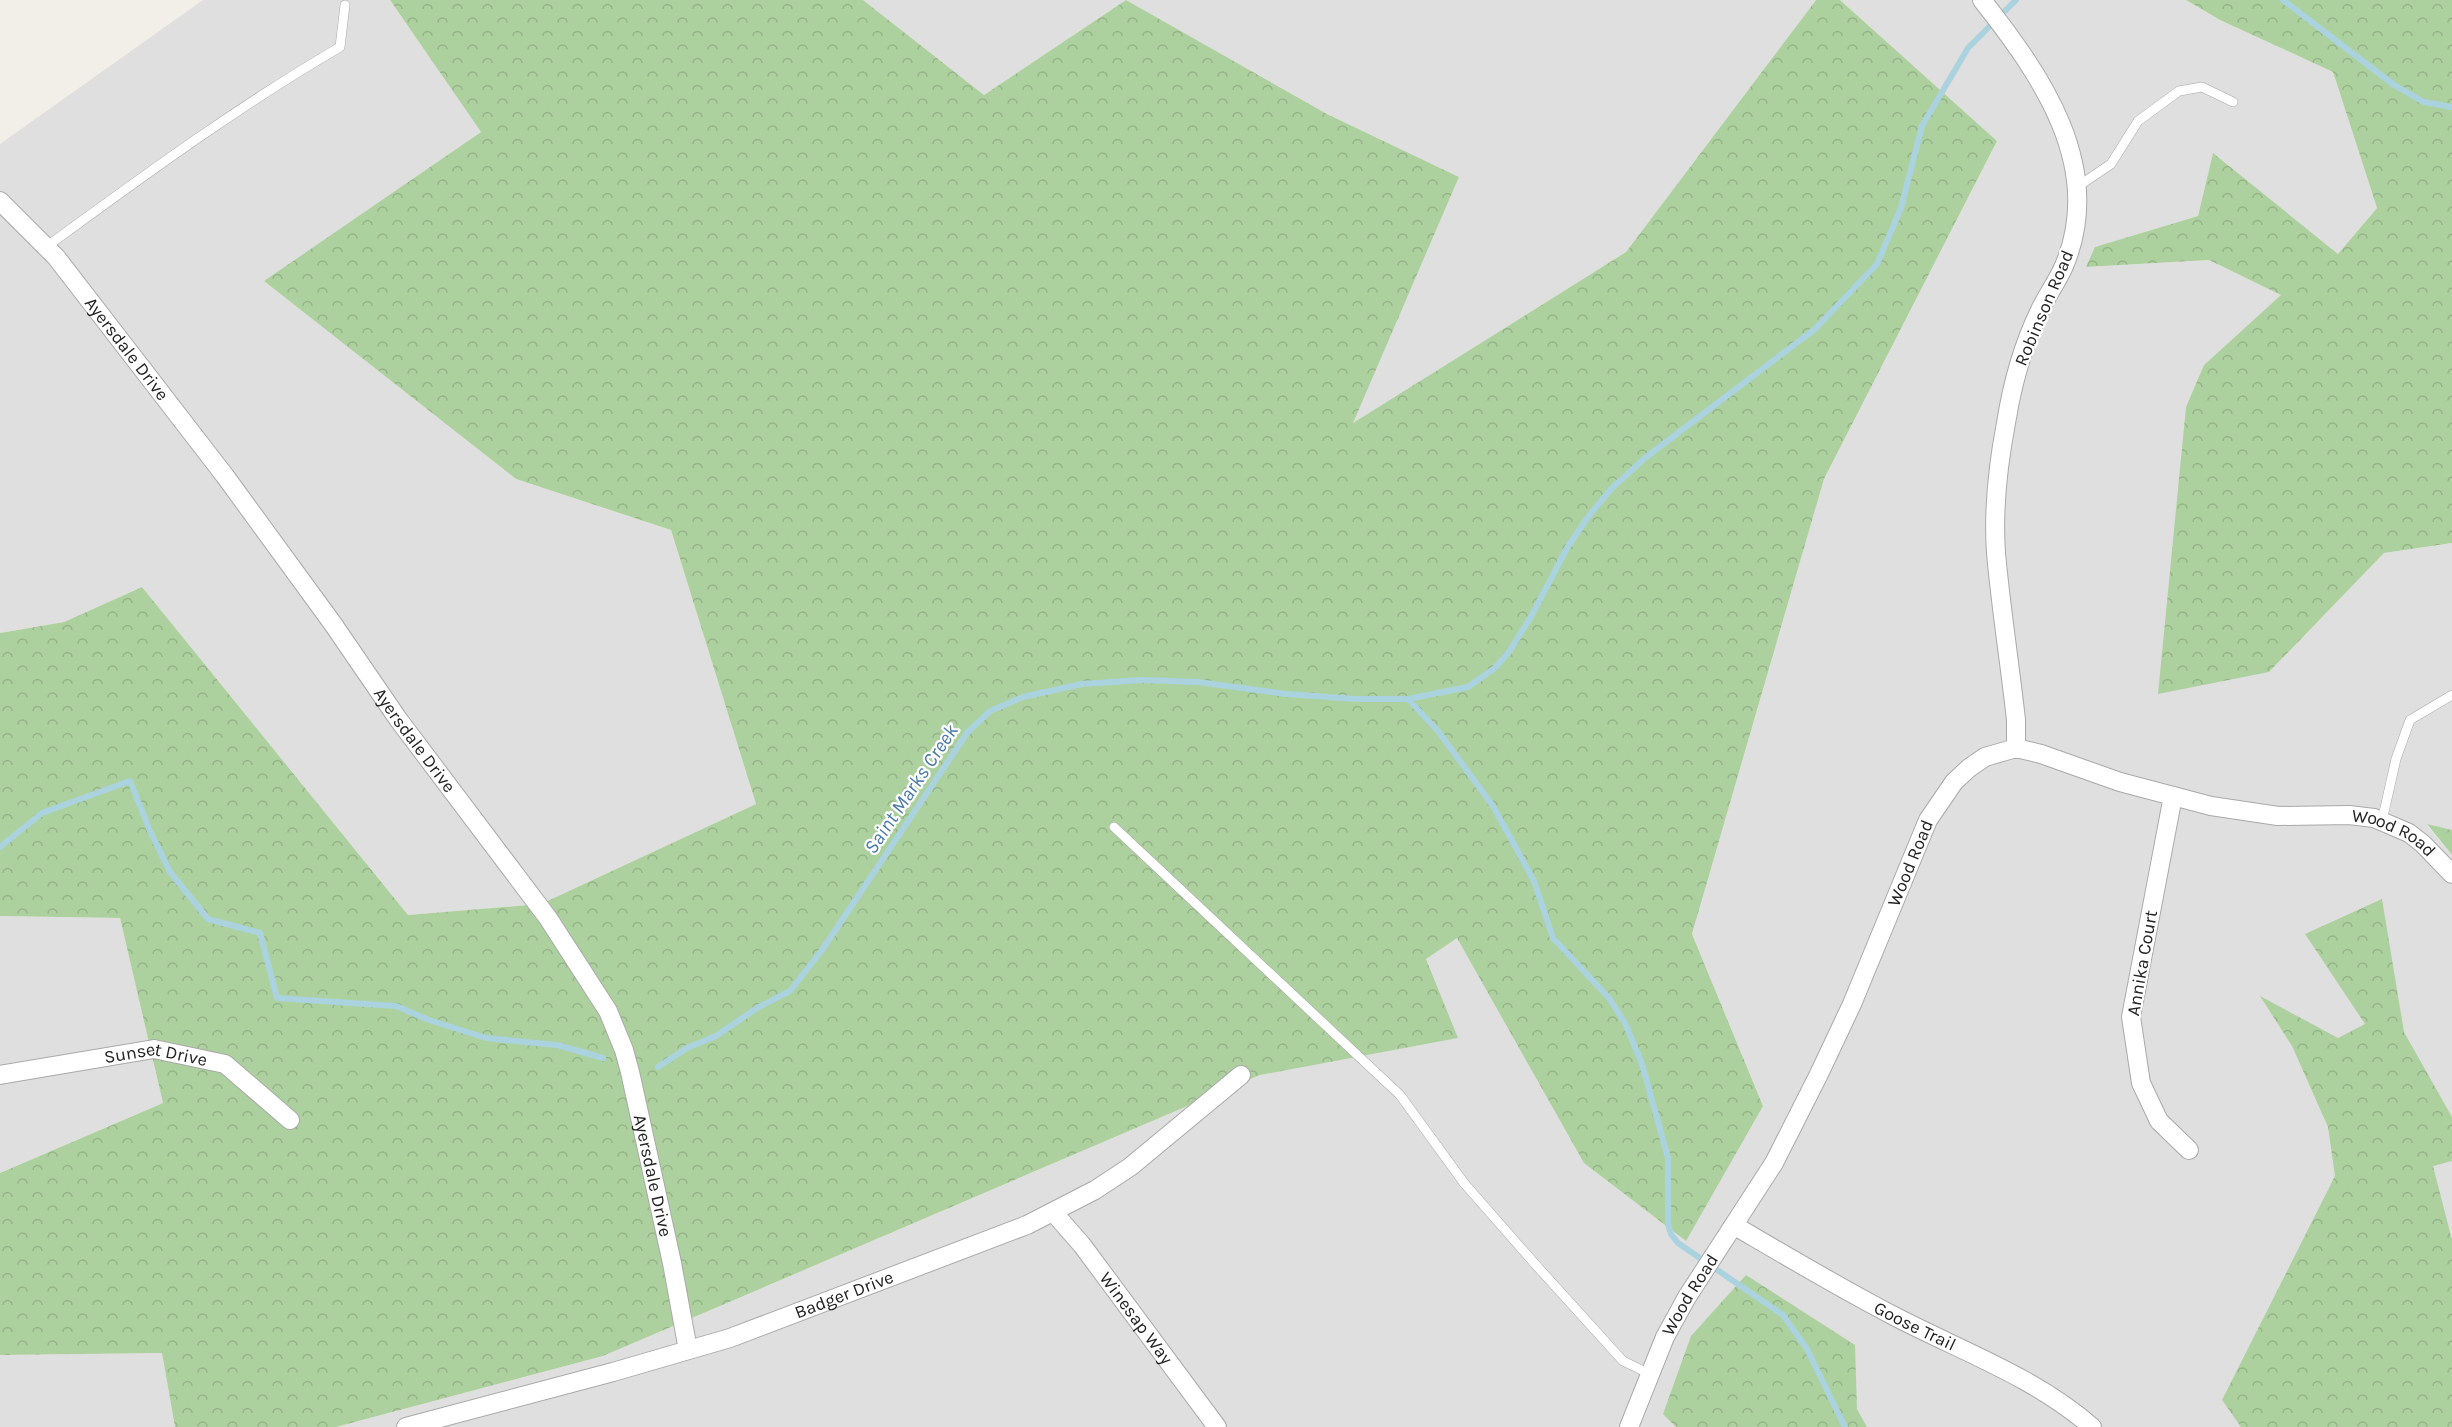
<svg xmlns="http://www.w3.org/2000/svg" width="2452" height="1427" font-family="Karla,sans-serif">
	<defs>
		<pattern id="forest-crowns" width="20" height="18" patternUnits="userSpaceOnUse" patternTransform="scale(1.5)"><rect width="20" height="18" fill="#add19e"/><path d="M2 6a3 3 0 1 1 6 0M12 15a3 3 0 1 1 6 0" fill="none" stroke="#95b388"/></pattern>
	</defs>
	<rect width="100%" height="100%" fill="#f2efe9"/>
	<g fill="#e0dfdf">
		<path d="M 203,0 L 390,0 L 481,132 L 265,281 L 516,479 L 671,530 L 756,804 L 541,904 L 408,915 L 142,587 L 64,622 L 0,633 L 0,144 Z"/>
		<path d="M 863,0 L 1816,0 L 1626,252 L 1352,424 L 1459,177 L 1327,114 L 1126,0 L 984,95 Z"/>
		<path d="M 1840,0 L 2186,0 L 2220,20 L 2333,72 L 2377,208 L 2338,254 L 2213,153 L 2198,216 L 2096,247 L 2087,267 L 2209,260 L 2282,295 L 2204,365 L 2269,672 L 2384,553 L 2452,543 L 2452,830 L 2427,825 L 2452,855 L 2452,1427 L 336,1427 L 603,1356 L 1260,1075 L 1457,1038 L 1426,959 L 1457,937 L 1499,1011 L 1763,1106 L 1692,934 L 1824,479 L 1997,141 Z"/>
		<path d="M 0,916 L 120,918 L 163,1103 L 0,1173 Z"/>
		<path d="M 162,1353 L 175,1427 L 0,1427 L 0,1355 Z"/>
	</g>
	<g fill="url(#forest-crowns)">
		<path d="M 390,0 L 863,0 L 984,95 L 1126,0 L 1327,114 L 1459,177 L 1353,423 L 1626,252 L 1816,0 L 1840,0 L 1997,141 L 1824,479 L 1692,934 L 1763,1106 L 1686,1241 L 1584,1163 L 1457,938 L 1426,959 L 1458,1038 L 1260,1075 L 603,1356 L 336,1427 L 175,1427 L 162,1353 L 0,1355 L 0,1173 L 163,1103 L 120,918 L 0,916 L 0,633 L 64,622 L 142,587 L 408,915 L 541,904 L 756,804 L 671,530 L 516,479 L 264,281 L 481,132 Z"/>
		<path d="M 2186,0 L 2452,0 L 2452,543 L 2384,553 L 2269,672 L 2158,694 L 2186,407 L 2204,365 L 2281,295 L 2209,260 L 2086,267 L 2095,247 L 2198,216 L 2213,153 L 2338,254 L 2377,208 L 2333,72 L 2220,20 Z"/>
		<path d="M 2427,824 L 2452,830 L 2452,855 Z"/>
		<path d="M 2382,899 L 2404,1032 L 2452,1117 L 2452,1161 L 2433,1166 L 2452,1240 L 2452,1427 L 2241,1427 L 2222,1400 L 2335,1176 L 2328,1127 L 2292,1046 L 2260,996 L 2338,1038 L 2365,1024 L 2305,934 Z"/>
		<path d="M 1746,1275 L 1855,1345 L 1857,1409 L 1867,1427 L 1676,1427 L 1663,1414 L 1691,1336 Z"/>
	</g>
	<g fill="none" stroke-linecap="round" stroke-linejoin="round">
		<g stroke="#aad3df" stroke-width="6">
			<path d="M 2283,0 L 2394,85 L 2424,102 L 2452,107"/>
			<path d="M 1408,699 L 1438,731 L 1493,806 L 1534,881 L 1553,938 L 1609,998 L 1625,1023 L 1642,1064 L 1668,1158 L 1668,1224 L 1671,1234 L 1678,1243 L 1783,1315 L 1807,1349 L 1845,1427"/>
			<path d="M 0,847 L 42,813 L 130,781 L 150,831 L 170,872 L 208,919 L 260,933 L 277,998 L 396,1006 L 429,1020 L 486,1038 L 557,1045 L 603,1058"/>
			<path d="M 658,1067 L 687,1048 L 716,1036 L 757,1008 L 790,991 L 822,950 L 967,733 L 990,711 L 1023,697 L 1082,684 L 1142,680 L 1198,682 L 1286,694 L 1356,699 L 1408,699 L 1468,687 L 1495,668 L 1509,652 L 1532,615 L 1567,548 L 1588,517 L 1611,489 L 1645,458 L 1815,329 L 1877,264 L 1901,208 L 1922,126 L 1968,48 L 2016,0"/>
		</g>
		<defs>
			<g id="lane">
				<path d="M 2077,187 L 2111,164 L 2138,121 L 2179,91 L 2202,87 L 2233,102"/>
				<path d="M 46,247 C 142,177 237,107 340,47 L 345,5"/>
				<path d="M 2382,821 L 2396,759 L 2410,720 L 2452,695"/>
				<path d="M 1114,827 L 1400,1095 L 1464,1183 L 1535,1264 L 1623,1361 L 1650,1374"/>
			</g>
			<g id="street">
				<path d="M 1982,0 C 2041,75 2106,167 2064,266 C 2057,282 2047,295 2040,310 C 2023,345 2012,385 2006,423 C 1998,465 1993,510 1996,553 C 2001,609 2010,665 2016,720 L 2016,748"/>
				<path id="s1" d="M 0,201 L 56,257 L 225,476 L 333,624 L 398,719 L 548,918 L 608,1011 L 624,1050 L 630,1072 L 672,1263 L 688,1350"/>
				<path d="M 2173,796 L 2131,1017 L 2141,1083 L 2159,1121 L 2189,1150"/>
				<path id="s2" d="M 0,1075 L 154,1049 L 225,1064 L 290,1120"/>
				<path id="s3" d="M 1053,1212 L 1082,1245 L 1217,1427"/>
				<path id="s4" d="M 1735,1226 C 1788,1257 1840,1288 1894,1316 C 1961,1351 2035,1377 2092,1427"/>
				<path id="s5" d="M 406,1427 L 613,1372 L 730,1338 L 1027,1225 L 1095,1190 L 1130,1167 L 1241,1075"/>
				<path id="s6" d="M 1629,1427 L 1665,1337 L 1687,1297 L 1774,1163 L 1819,1074 L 1852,1004 L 1928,820 L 1954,782 L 1969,768 L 1985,757 L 2016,748 L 2041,754 L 2120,782 L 2211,806 L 2278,816 L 2349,815 L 2374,818 L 2409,833 L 2423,844 L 2452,874"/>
			</g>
		</defs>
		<use href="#lane" stroke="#a9a9a9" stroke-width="10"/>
		<use href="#street" stroke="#a9a9a9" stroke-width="20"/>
		<use href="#lane" stroke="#fff" stroke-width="9"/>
		<use href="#street" stroke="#fff" stroke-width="18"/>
	</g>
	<g text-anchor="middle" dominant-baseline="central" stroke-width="4.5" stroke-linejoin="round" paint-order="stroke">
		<g font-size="18" fill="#222" stroke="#fff">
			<text transform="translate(2044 308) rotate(-67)">Robinson Road</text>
			<text stroke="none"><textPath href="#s1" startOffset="195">Ayersdale Drive</textPath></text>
			<text stroke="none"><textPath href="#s1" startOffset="681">Ayersdale Drive</textPath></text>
			<text stroke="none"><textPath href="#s6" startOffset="1188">Wood Road</textPath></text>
			<text stroke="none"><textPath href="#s6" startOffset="632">Wood Road</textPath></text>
			<text transform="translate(2142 963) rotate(-80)">Annika Court</text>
			<text stroke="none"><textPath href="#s2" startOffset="158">Sunset Drive</textPath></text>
			<text stroke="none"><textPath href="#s1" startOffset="1185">Ayersdale Drive</textPath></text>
			<text stroke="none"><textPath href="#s5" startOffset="458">Badger Drive</textPath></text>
			<text stroke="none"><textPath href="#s6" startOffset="146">Wood Road</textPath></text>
			<text stroke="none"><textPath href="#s3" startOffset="135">Winesap Way</textPath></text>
			<text stroke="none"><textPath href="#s4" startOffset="206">Goose Trail</textPath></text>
		</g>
		<g font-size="20" font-style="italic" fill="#4a7aab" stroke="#fff">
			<text transform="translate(911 789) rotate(-56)">Saint Marks Creek</text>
		</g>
	</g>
</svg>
